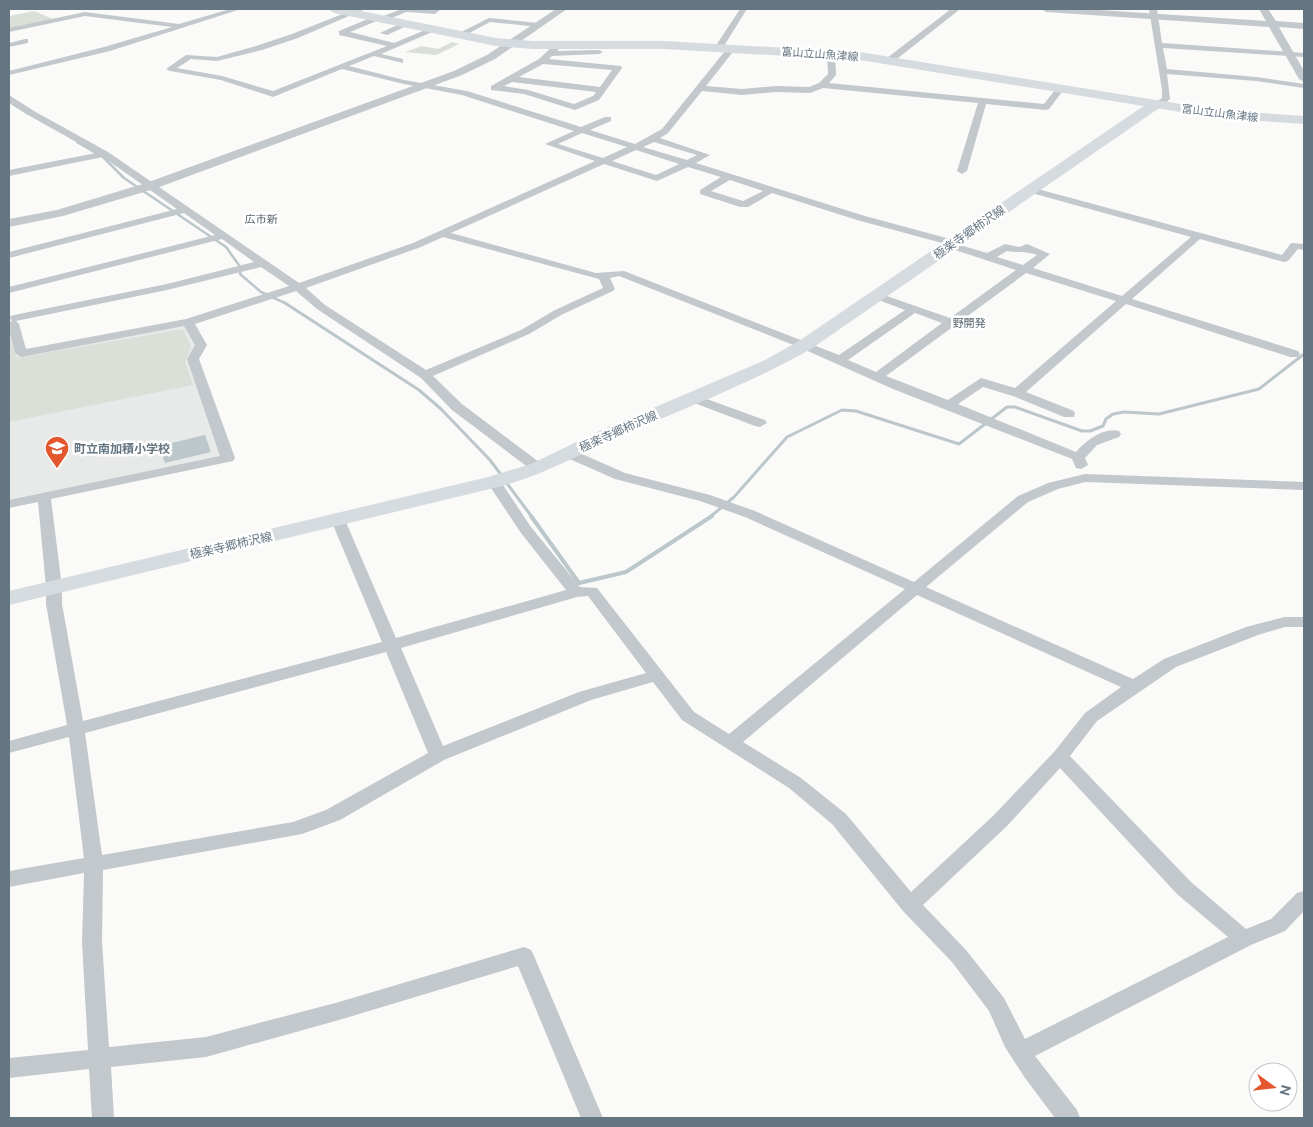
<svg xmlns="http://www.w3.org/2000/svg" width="1313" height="1127" font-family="Ubuntu,'Noto Sans JP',sans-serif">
	<rect width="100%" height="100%" fill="#fafaf8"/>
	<path fill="#e8e9e9" d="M 188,322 L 201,345 L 193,359 L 228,458 L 9,505 L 9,325 L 13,324 L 21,353 Z"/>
	<g fill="#dadfd7">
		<path d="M 34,11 L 53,19 L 9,29 L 9,16 Z"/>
		<path d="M 452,42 L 459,44 L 436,55 L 405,52 L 422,46 L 438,49 Z"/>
		<path d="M 183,329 L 191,347 L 185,362 L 193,385 L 9,422 L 9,337 L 17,358 Z"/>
	</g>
	<path fill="#bbc7cb" d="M 205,435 L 211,452 L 165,463 L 159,446 Z"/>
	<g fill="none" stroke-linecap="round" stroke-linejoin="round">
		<path stroke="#bbc7cb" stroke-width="2" d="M 9,102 L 28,114"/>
		<path stroke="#bbc7cb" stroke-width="2.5" d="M 77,142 L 103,157 L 124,178 L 226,247 L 241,268 L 240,274 L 261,292 L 287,304"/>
		<g stroke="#bbc7cb" stroke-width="3">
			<path d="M 285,303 L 419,390 L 441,409 L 490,460 L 502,476"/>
			<path d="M 506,482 L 532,517"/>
			<path d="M 710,517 L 734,497 L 787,437 L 842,410 L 856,411 L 959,444 L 1007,407 L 1015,407 L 1082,431 L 1090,431 L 1103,426 L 1106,419 L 1113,414 L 1124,412 L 1159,414 L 1259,389 L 1304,354"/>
		</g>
		<path stroke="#bbc7cb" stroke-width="4" d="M 531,516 L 579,583 L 626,572 L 712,516"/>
		<g fill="#c3c8cc" fill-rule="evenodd">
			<path d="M 230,9 L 241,9 L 110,51 L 9,75 L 9,71 L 104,47 L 172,27 L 85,16 L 9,32 L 9,28 L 85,12 L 179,24 Z"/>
			<path d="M 355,9 L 365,9 L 298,38 L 262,50 L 217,61 L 191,59 L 177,68 L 222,76 L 273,91 L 387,46 L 339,35 L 339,31 L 375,16 L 381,17 L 402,9 L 441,9 L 435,14 L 406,12 L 385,21 L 379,20 L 350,32 L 394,43 L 430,28 L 437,30 L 381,54 L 403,59 L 403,63 L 374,56 L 349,66 L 404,80 L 467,91 L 581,127 L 605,117 L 611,117 L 611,121 L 590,130 L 635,144 L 662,129 L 729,46 L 732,46 L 736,48 L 706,86 L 742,89 L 777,86 L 809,87 L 819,83 L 828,74 L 827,54 L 831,52 L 835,54 L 836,75 L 829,83 L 1044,104 L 1058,86 L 1061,85 L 1065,88 L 1049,109 L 1046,110 L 986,104 L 967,171 L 962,174 L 957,171 L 978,103 L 823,88 L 810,93 L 777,92 L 742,95 L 702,91 L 668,133 L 660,138 L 710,155 L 696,163 L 865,216 L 950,239 L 960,245 L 987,253 L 1005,244 L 1019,247 L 1027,244 L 1050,254 L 1033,268 L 1122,296 L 1191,237 L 1028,192 L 1028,188 L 1034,188 L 1282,255 L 1291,243 L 1304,244 L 1304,250 L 1298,249 L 1288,261 L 1284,262 L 1200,239 L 1132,299 L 1298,351 L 1300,354 L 1298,357 L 1290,357 L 1126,304 L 1026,392 L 1074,411 L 1075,414 L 1074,417 L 1064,417 L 1013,396 L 983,387 L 958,404 L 1076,452 C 1086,441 1103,427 1119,431 L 1121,434 L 1119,437 L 1097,445 L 1085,458 L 1088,465 L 1081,469 L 1076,468 L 1072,459 L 893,389 L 801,348 L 619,276 L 610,278 L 615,289 L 613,291 L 563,314 L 529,334 L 433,376 L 462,404 L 543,465 L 545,468 L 543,471 L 533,471 L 452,410 L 421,378 L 317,309 L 296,291 L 195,324 L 207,345 L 199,359 L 235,458 L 233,461 L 51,499 L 62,587 L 62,604 L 83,721 L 382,642 L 331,520 L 333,517 L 343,517 L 345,520 L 396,638 L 566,590 L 521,533 L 487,482 L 494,478 L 499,479 L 531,527 L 580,587 L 597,588 L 694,712 L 729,734 L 905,589 L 745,517 L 700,501 L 615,479 L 563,456 L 561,453 L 563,450 L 573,450 L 625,473 L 710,495 L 755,511 L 914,582 L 1018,496 L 1048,483 L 1085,474 L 1304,482 L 1304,490 L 1085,482 L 1058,489 L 1028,502 L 926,587 L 1133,679 L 1164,659 L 1246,627 L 1285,617 L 1304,617 L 1304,627 L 1285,627 L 1258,635 L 1176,667 L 1097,721 L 1070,756 L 1191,882 L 1246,929 L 1271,919 L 1297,893 L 1304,891 L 1304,911 L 1285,931 L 1251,945 L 1035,1056 L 1077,1110 L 1080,1118 L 1055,1118 L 1025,1078 L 1005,1047 L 989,1011 L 952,962 L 903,911 L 832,824 L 789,788 L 682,720 L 653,682 L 591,700 L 444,760 L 340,820 L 302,834 L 103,870 L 102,942 L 109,1047 L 206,1037 L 339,1002 L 524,947 L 531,950 L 534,956 L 603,1118 L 581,1118 L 518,966 L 339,1020 L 206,1057 L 111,1067 L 114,1118 L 92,1118 L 89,1069 L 9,1078 L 9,1058 L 88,1050 L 82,942 L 84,873 L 9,887 L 9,871 L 84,858 L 69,737 L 9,753 L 9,741 L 67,725 L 46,604 L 46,587 L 38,502 L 9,508 L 9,500 L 220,456 L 187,359 L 195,345 L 184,326 L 21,357 L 15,353 L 9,330 L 9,322 L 12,321 L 9,317 L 14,315 L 167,284 L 254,262 L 222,239 L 9,293 L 9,287 L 215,235 L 184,213 L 9,258 L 9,252 L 177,209 L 103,157 L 9,176 L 9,170 L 96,153 L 28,115 L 9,101 L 9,95 L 34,111 L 108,152 L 299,283 L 413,243 L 595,161 L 545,144 L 574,131 L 462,95 L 404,84 L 342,69 L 273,97 L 221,80 L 170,71 L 166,69 L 186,55 L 217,57 L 256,46 L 292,34 ZM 582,133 L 627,147 L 603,158 L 558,144 ZM 654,142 L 697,155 L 687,160 L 643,147 ZM 636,150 L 679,164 L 656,175 L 612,161 ZM 604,164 L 657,181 L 688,167 L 721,177 L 700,190 L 700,194 L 740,207 L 748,207 L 772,193 L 857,220 L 942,243 L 952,249 L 1016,270 L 950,318 L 881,294 L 873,294 L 871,296 L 873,298 L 905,310 L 839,355 L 624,271 L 596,273 L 451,233 ZM 730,180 L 763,191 L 743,201 L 711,191 ZM 443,237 L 599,279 L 603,288 L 555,310 L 521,330 L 426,370 L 325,305 L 306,288 L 421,247 ZM 1007,251 C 1018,253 1027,251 1037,255 L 1023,265 L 997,257 ZM 261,267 L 289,286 L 186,319 L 26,349 L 19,324 L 16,321 L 167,290 ZM 1026,273 L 1116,301 L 1015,388 L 981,378 L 948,400 L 886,376 ZM 915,313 L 942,323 L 876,372 L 848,360 ZM 917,595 L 1121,687 L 1085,713 L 1054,752 L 993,816 L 911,892 L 846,814 L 801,778 L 743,742 ZM 588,596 L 646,673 L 579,692 L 443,746 L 401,648 L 577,597 ZM 386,652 L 428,753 L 326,810 L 293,822 L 102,855 L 85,733 ZM 1060,768 L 1177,894 L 1228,937 L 1025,1039 L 1004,998 L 966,950 L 923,905 L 1007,826 Z"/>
			<path d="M 740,9 L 747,9 L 722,49 L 716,49 L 715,47 Z"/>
			<path d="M 951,9 L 959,10 L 893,62 L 887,62 L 887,58 Z"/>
			<path d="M 1149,9 L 1157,9 L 1162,43 L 1304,53 L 1304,57 L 1163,48 L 1167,69 L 1256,77 L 1304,84 L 1304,88 L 1256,81 L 1167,74 L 1170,99 L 1161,107 L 1155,107 L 1155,103 L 1162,98 L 1162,90 Z"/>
			<path d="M 489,18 L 539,23 L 543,25 L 539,27 L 490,22 L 462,37 L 455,35 Z"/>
			<path d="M 404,22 L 411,24 L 387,35 L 380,33 Z"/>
			<path d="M 25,39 L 28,39 L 28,43 L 9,47 L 9,43 Z"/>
			<path d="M 556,43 L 563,45 L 557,51 L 599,50 L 603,52 L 599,54 L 552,56 L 549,59 L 621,66 L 622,68 L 599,100 L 575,110 L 524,94 L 491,90 L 491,86 L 539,59 ZM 543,64 L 612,70 L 600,87 L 519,77 ZM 512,82 L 596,92 L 593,96 L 574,104 L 528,90 L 504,86 Z"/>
			<path d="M 693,394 L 765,420 L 767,423 L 760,427 L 755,426 L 689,401 L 687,398 Z"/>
		</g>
		<g fill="#c3c8cc" fill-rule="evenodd">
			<path d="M 556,9 L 567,9 L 495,59 L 462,75 L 154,189 L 63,216 L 9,227 L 9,219 L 57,210 L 146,183 L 454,71 L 487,55 Z"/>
			<path d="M 1041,9 L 1084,9 L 1266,21 L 1259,9 L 1268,9 L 1276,21 L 1304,23 L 1304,29 L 1279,27 L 1304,71 L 1304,82 L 1299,79 L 1269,27 L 1046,12 Z"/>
		</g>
		<path fill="#d6dbdf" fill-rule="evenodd" d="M 1158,101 L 1163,102 L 1164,105 L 1152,113 L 811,349 C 751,383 685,408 621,436 C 577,455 541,477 494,488 L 9,605 L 9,591 L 488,477 L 531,464 L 597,432 L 765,360 L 799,341 L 1142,107 Z"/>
		<path fill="#d6dbdf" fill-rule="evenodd" d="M 328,9 L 351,9 L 496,38 L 533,41 L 663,41 L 860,52 L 1217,110 L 1304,116 L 1304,124 L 1217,118 L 860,60 L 663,49 L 533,49 L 496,46 L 334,13 Z"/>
	</g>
	<defs>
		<symbol id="school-pin" viewBox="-11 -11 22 30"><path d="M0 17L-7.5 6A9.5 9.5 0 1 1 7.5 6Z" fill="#e4572e" stroke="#fff"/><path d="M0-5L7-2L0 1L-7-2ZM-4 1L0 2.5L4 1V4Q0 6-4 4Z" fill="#fff"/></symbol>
	</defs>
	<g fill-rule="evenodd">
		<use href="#school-pin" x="43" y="434" width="28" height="38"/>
	</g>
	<g text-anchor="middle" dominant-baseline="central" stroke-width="5" stroke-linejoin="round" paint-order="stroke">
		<g font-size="11" fill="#657683" stroke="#fff">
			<text transform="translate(820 54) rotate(4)">富山立山魚津線</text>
			<text transform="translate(1220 113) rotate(7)">富山立山魚津線</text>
		</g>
		<g font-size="11" fill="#57646e" stroke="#fff">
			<text x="261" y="219">広市新</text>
			<text x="969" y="323">野開発</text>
		</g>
		<g font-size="12" fill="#657683" stroke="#fff">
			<text transform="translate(969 232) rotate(-35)">極楽寺郷柿沢線</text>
			<text transform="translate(618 431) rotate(-24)">極楽寺郷柿沢線</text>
			<text transform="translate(231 545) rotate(-13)">極楽寺郷柿沢線</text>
		</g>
		<g font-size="12" font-weight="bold" fill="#657683" stroke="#fff" text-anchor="start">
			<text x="74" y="448">町立南加積小学校</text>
		</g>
	</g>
	<rect width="1313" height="1127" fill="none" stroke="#657683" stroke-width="20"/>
	<g transform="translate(1273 1087) rotate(105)"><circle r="24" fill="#ffffff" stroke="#c1c8cd"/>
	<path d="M0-4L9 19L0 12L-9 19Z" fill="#e4572e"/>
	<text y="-8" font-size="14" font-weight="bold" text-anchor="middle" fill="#657683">N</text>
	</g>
</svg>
